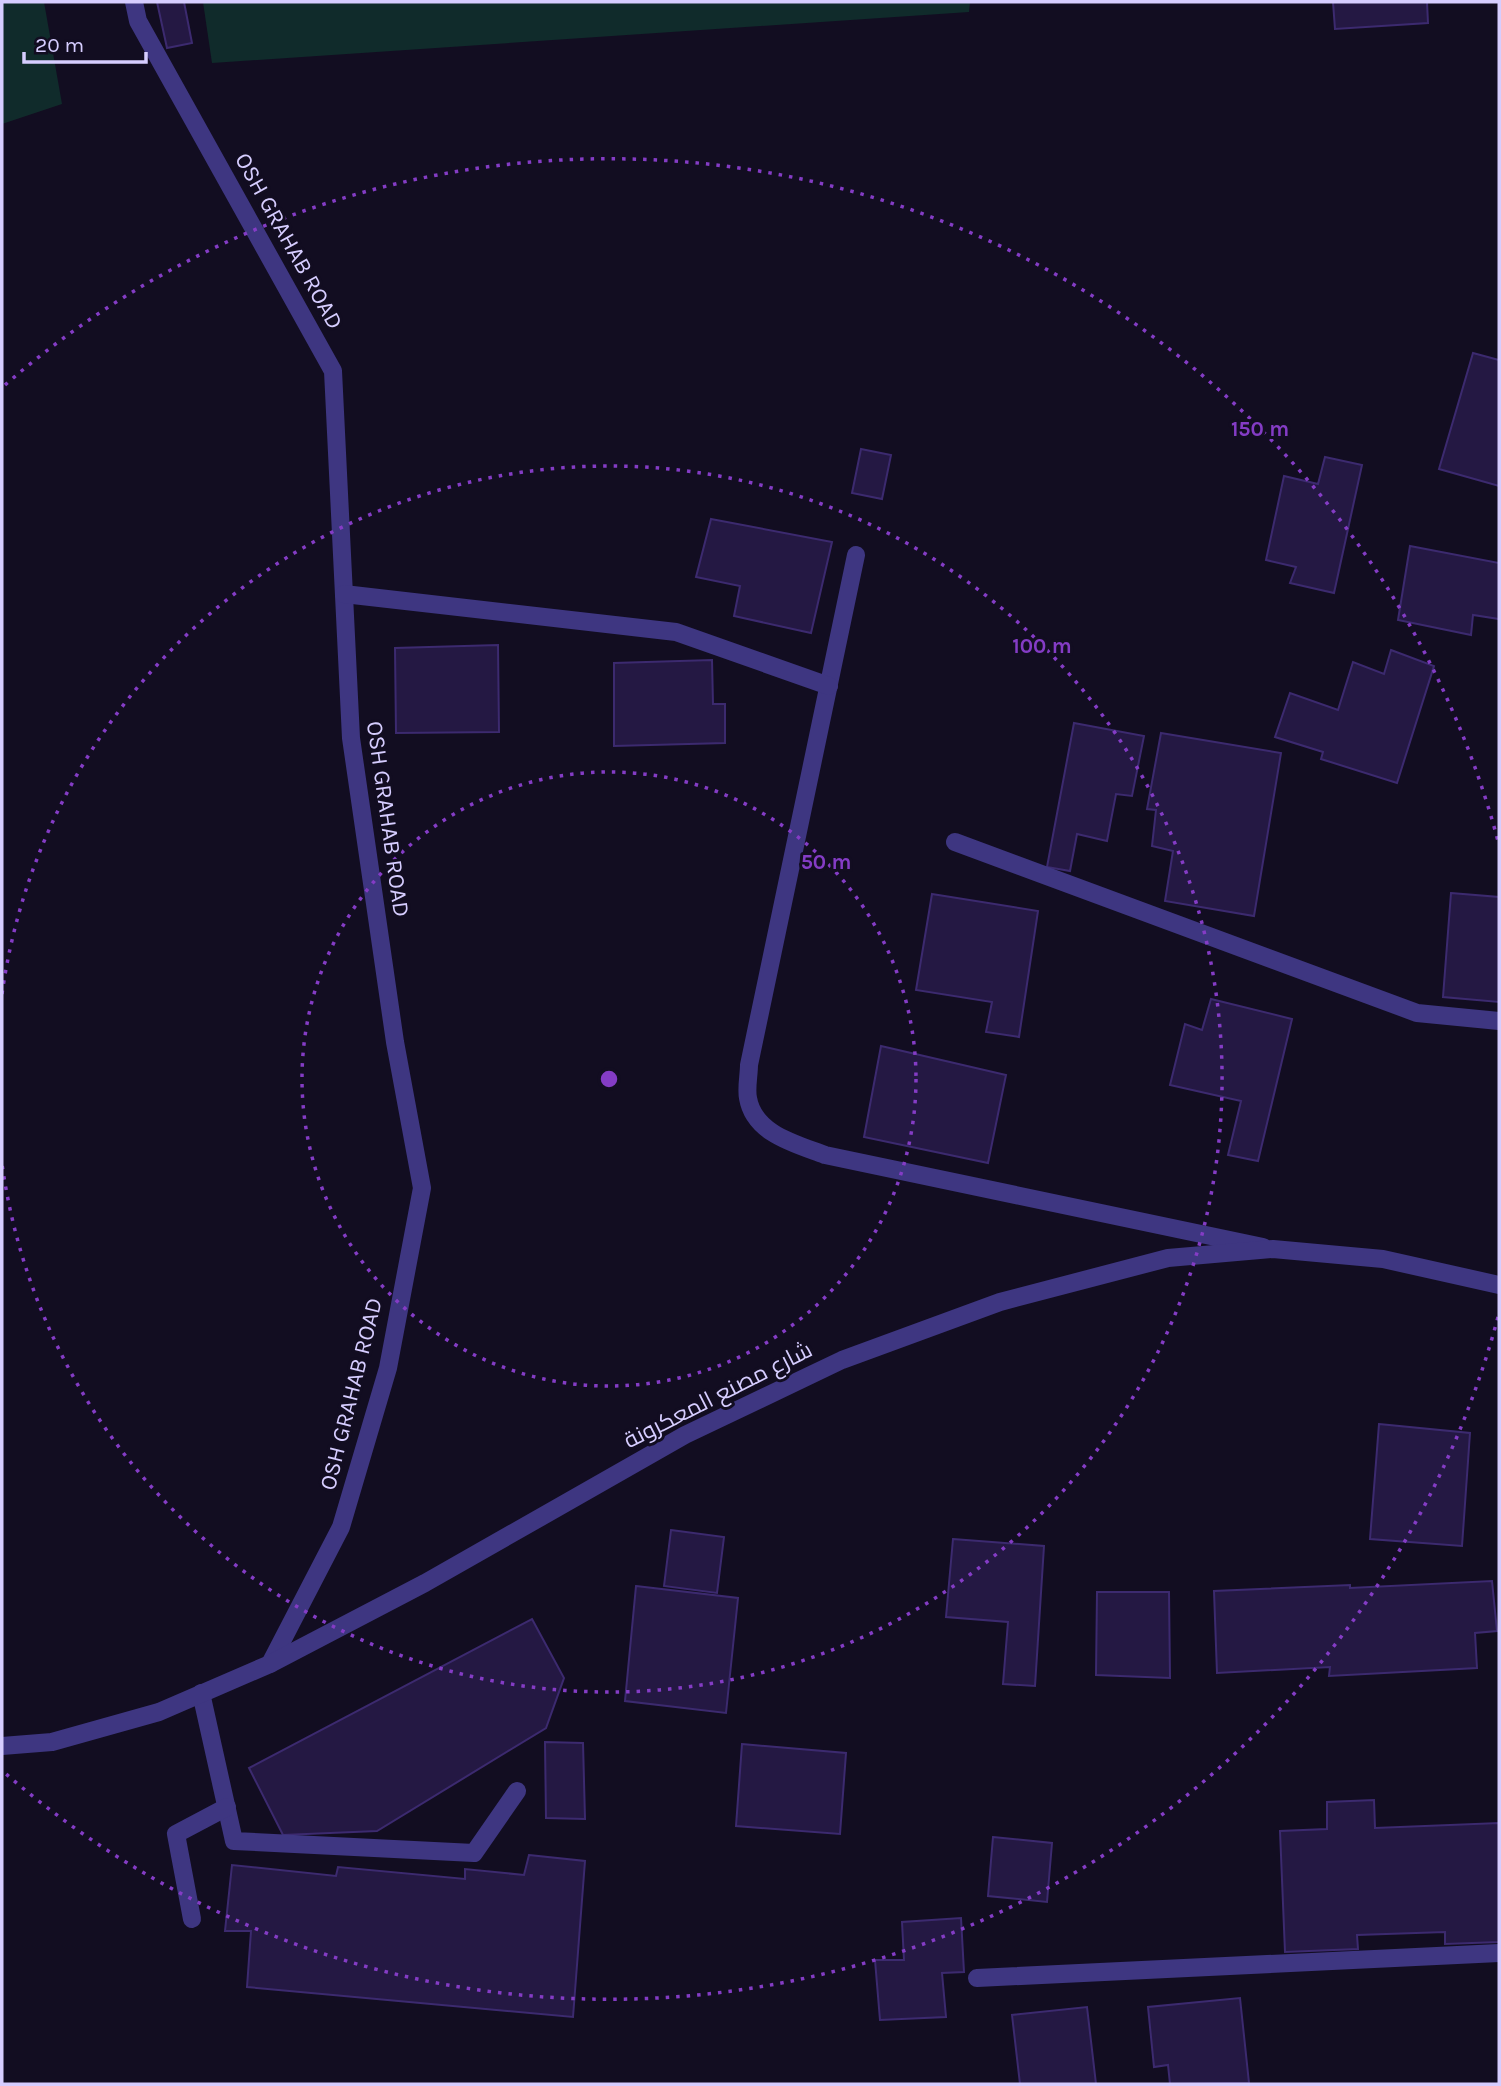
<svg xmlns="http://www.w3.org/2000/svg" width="1501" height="2086" font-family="Karla,Cairo,sans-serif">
	<rect width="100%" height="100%" fill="#120d21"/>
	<g fill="#102b2b">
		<path d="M 2,2 L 44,2 L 62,104 L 2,124 Z"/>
		<path d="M 203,2 L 970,2 L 969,12 L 212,63 Z"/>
	</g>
	<g fill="#241843" stroke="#3c2a6f" stroke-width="2">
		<path d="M 157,2 L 184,2 L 192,43 L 167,48 Z"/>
		<path d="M 1333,2 L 1427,2 L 1428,23 L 1335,29 Z"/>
		<path d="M 1473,353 L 1499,360 L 1499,486 L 1439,469 Z"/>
		<path d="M 861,449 L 891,455 L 882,499 L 852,493 Z"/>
		<path d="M 1325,457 L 1362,465 L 1334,593 L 1290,583 L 1296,567 L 1266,560 L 1284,476 L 1318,484 Z"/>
		<path d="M 711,519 L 832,542 L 811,633 L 734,616 L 740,586 L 696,577 Z"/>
		<path d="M 1410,546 L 1499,563 L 1499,619 L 1473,615 L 1471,635 L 1398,620 Z"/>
		<path d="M 498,645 L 499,732 L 396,733 L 395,648 Z"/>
		<path d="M 1391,650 L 1434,666 L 1397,783 L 1321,759 L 1323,752 L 1275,737 L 1290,693 L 1338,710 L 1353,662 L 1384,674 Z"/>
		<path d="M 712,660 L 713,704 L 725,704 L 725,743 L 614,746 L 614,663 Z"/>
		<path d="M 1074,723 L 1144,736 L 1132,796 L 1116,794 L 1107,841 L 1077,834 L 1070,871 L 1047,867 Z"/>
		<path d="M 1161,733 L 1281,753 L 1254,916 L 1165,901 L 1173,851 L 1152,846 L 1156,810 L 1147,809 Z"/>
		<path d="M 1451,893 L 1499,897 L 1499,1002 L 1443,997 Z"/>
		<path d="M 932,894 L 1038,911 L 1019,1037 L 986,1032 L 992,1002 L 916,990 Z"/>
		<path d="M 1211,999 L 1292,1019 L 1258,1161 L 1228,1155 L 1241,1101 L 1170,1085 L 1185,1024 L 1202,1030 Z"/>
		<path d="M 881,1046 L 1006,1075 L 988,1163 L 864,1137 Z"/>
		<path d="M 1379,1424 L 1470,1433 L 1462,1546 L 1370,1539 Z"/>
		<path d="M 671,1530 L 724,1537 L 717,1593 L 664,1586 Z"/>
		<path d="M 953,1539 L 1044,1546 L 1035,1686 L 1003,1684 L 1008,1622 L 946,1617 Z"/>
		<path d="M 1492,1581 L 1497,1631 L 1475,1633 L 1477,1668 L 1329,1676 L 1330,1667 L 1217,1673 L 1214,1591 L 1350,1585 L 1350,1588 Z"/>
		<path d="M 636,1586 L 738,1598 L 726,1713 L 625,1701 Z"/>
		<path d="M 1097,1592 L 1169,1592 L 1170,1678 L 1096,1675 Z"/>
		<path d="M 532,1619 L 564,1678 L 546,1728 L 377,1831 L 283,1835 L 249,1768 Z"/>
		<path d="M 545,1742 L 583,1743 L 585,1819 L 546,1818 Z"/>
		<path d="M 742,1744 L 846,1753 L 840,1834 L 736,1826 Z"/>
		<path d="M 1374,1800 L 1375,1828 L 1499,1823 L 1499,1942 L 1445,1944 L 1445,1932 L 1357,1935 L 1358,1949 L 1285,1952 L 1280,1831 L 1327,1829 L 1327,1802 Z"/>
		<path d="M 993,1837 L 1052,1843 L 1047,1902 L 988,1896 Z"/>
		<path d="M 529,1855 L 585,1861 L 573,2017 L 247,1987 L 251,1931 L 225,1931 L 232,1865 L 336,1876 L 338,1867 L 465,1879 L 465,1869 L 524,1875 Z"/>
		<path d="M 961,1918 L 964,1972 L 942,1973 L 946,2017 L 880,2020 L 875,1960 L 904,1960 L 902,1922 Z"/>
		<path d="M 1240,1998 L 1249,2083 L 1170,2084 L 1168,2065 L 1154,2067 L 1148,2007 Z"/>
		<path d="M 1087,2007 L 1096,2084 L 1020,2084 L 1012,2015 Z"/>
	</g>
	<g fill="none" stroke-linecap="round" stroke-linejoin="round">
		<g stroke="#3e3681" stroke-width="18">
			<path d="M 134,2 L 138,21 L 333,371 L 351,738 L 395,1042 L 422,1188 L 388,1368 L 341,1527 L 270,1664"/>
			<path d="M 201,1693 L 234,1841 L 474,1853 L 517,1791"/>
			<path d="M 192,1919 L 176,1834 L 227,1807"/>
		</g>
		<g stroke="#3e3681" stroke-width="18">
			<path d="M 856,555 L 749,1065 C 749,1075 746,1088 748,1098 C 754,1134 796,1144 825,1155 L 1263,1247"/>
			<path d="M 344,594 L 676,632 L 829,686"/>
			<path d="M 955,842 L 1417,1013 L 1499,1021"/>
			<path d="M 977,1978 L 1499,1953"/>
		</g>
		<path stroke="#3e3681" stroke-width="18" d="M 2,1746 L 52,1742 L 159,1712 L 270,1664 L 425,1583 L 685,1435 L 842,1360 L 1000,1302 L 1168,1258 L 1273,1249 L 1383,1259 L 1499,1285"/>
	</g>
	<g fill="none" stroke="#843cc5" stroke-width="3.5" stroke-dasharray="3.5 7">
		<circle cx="609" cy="1079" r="307"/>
		<path d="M2 994A613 613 0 1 1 2 1164"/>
		<path d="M1498 1317A920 920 0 0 1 5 1773M5 385A920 920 0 0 1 1498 841"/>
	</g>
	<g text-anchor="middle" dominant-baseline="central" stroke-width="6" stroke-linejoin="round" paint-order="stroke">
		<g font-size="23" fill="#d6cdff" stroke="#120d21">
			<text transform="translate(289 241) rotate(61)">OSH GRAHAB ROAD</text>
			<text transform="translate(388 819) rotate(82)">OSH GRAHAB ROAD</text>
			<text transform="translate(351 1394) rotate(-76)">OSH GRAHAB ROAD</text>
			<text transform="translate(718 1395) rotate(-27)">شارع مصنع المعكرونة</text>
		</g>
	</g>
	<circle cx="609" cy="1079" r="10" fill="#843cc5" stroke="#120d21" stroke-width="3.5"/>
	<g font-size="21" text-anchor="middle" font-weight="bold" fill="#843cc5" stroke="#120d21" stroke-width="6" stroke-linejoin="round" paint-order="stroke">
		<text x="1260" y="436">150 m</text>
		<text x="1042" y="653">100 m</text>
		<text x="826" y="869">50 m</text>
	</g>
	<rect width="1501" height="2086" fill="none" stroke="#d6cdff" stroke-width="7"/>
	<path d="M24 52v10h122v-10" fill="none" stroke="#d6cdff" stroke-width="3.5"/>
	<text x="35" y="52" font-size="21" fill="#d6cdff" stroke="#120d21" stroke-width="5" paint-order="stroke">20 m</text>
</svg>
